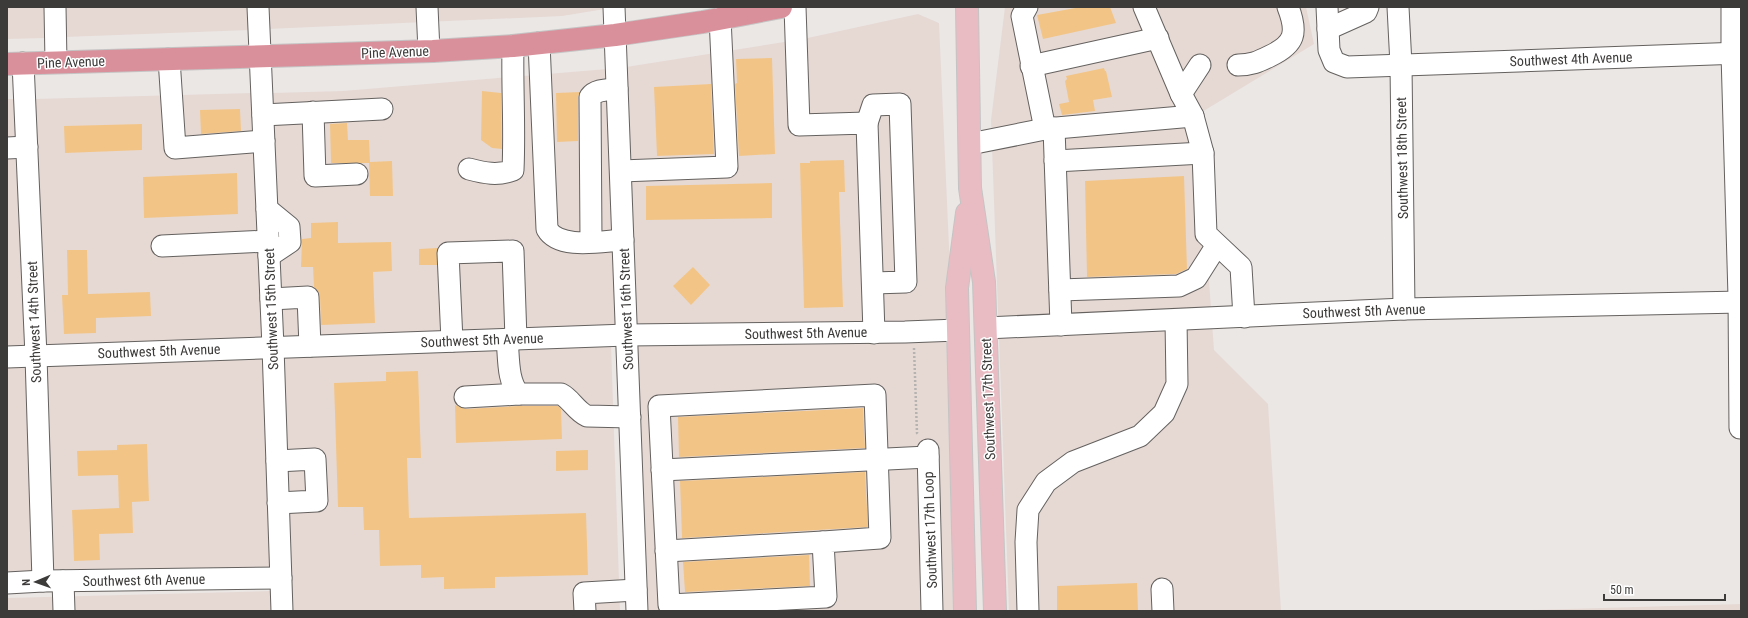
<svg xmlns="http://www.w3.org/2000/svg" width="1748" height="618" font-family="'Roboto Condensed',sans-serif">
	<rect width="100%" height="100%" fill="#ebe7e5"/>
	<g fill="#e6d9d4">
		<path d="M 7,7 L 45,7 L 46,38 L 7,39 Z"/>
		<path d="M 64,7 L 249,7 L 250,30 L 65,37 Z"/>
		<path d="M 268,7 L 605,7 L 605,9 L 562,16 L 268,29 Z"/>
		<path d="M 1005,7 L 1306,7 L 1314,44 L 1197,115 L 1214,350 L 1268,404 L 1281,611 L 1009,611 L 991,120 Z"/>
		<path d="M 918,14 L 939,23 L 950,269 L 949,322 L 636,327 L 626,67 L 803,39 Z"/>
		<path d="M 607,69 L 617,327 L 282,339 L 271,93 L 343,91 Z"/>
		<path d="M 252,93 L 263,340 L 45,347 L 34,99 Z"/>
		<path d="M 7,99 L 16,99 L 26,348 L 7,349 Z"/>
		<path d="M 949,339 L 956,611 L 646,611 L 637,343 Z"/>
		<path d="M 611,344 L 620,611 L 291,611 L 283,355 Z"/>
		<path d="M 264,356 L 271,570 L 52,572 L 46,364 Z"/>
		<path d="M 27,365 L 33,573 L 7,575 L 7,366 Z"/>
		<path d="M 272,591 L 273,611 L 7,611 L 7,598 Z"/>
		<path d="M 1741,604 L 1741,611 L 1500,611 Z"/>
	</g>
	<g fill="#f2c587">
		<path d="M 1081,7 L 1110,7 L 1116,23 L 1043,39 L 1037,15 Z"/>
		<path d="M 772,58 L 775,154 L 739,156 L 735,84 L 737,83 L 736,59 Z"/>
		<path d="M 1104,68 L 1105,71 L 1106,71 L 1112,97 L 1093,100 L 1095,111 L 1062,115 L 1059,104 L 1069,102 L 1065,81 L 1067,79 L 1066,76 Z"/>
		<path d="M 711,84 L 714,154 L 657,156 L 654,87 Z"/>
		<path d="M 482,91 L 501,93 L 502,149 L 492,148 L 481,140 Z"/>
		<path d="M 580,92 L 578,97 L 578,141 L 557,142 L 556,93 Z"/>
		<path d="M 240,109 L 241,131 L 201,134 L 200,110 Z"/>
		<path d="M 347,123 L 348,140 L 369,140 L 370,162 L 392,161 L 393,196 L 370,196 L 369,163 L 331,163 L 330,124 Z"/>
		<path d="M 142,124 L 142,150 L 65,153 L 64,126 Z"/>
		<path d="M 844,160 L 845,192 L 839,192 L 843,307 L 804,308 L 800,163 L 810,163 L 810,161 Z"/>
		<path d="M 237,173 L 238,214 L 144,218 L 143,177 Z"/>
		<path d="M 1184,176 L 1187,269 L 1176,274 L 1087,277 L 1085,181 Z"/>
		<path d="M 772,183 L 772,218 L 646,220 L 646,186 Z"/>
		<path d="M 338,222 L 338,243 L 391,242 L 392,271 L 373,272 L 375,323 L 321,325 L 320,297 L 318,291 L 314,287 L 313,267 L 301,267 L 302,239 L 311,238 L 311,223 Z"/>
		<path d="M 437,248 L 437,265 L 419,265 L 419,249 Z"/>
		<path d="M 67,250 L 87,250 L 88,294 L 150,292 L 151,316 L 96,318 L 96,333 L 64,334 L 62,295 L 68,295 Z"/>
		<path d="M 693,267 L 710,285 L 691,305 L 673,286 Z"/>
		<path d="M 418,371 L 421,458 L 407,458 L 409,518 L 586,513 L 588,575 L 495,577 L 495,588 L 444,589 L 444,577 L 421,578 L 421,565 L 380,566 L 379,530 L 364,530 L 363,507 L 338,507 L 334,383 L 386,381 L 386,372 Z"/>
		<path d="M 455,405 L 466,409 L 519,406 L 558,406 L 561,409 L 562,439 L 456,443 Z"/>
		<path d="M 863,408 L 865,448 L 679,457 L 678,417 Z"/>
		<path d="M 147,444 L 149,501 L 132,502 L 133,533 L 99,534 L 100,560 L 74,561 L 72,510 L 119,508 L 118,475 L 78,476 L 77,451 L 117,450 L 117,445 Z"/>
		<path d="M 588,450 L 588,470 L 556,471 L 556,451 Z"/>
		<path d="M 865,472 L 868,527 L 682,538 L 680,481 Z"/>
		<path d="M 809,555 L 810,586 L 685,592 L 683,562 Z"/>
		<path d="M 1137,583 L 1138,611 L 1057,611 L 1057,586 Z"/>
	</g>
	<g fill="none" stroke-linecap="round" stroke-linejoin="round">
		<defs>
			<g id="minor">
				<path d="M 55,7 L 56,62"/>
				<path d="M 258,7 L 273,347 L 282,611"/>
				<path d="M 427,7 L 429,51"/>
				<path d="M 614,7 L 637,611"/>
				<path d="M 795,7 L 799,125 L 867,123 L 874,333"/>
				<path d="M 1027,7 L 1022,16 L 1045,129"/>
				<path d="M 1144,7 L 1181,94 L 1193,116 L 1203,153 L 1206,234 L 1241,267 L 1244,317"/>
				<path d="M 1327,7 L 1329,50 L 1334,62 L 1347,67 L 1741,53"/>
				<path d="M 1398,7 L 1401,65 L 1404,309"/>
				<path d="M 1732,7 L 1732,54 L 1739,297 L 1740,428"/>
				<path d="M 1328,29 L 1366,12 L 1368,7"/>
				<path d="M 539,43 L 547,229 C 559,250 602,241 623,240"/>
				<path d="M 169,59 L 175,148 L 264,141"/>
				<path d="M 23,63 L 36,356 L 43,581"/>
				<path d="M 1238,65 C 1251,65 1258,62 1270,56 C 1295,44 1298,33 1288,7"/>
				<path d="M 1031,66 L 1158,38"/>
				<path d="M 1181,94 L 1200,65"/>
				<path d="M 313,112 L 315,176 L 357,174"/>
				<path d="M 263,115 L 382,109"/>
				<path d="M 867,123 L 873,105 L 900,104 L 906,282 L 873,283"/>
				<path d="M 1054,128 L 1061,325"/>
				<path d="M 970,144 L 1045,129 L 1193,116"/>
				<path d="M 7,148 L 27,147"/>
				<path d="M 1055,161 L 1203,153"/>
				<path d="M 469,169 C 484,173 498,176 513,170 C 515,128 512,87 513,46"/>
				<path d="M 621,171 L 727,167 L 720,18"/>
				<path d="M 267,209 L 289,227 L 290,242 L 269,256"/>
				<path d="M 591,241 L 590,97 C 596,89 608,90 617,89"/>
				<path d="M 162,246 L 268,241"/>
				<path d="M 1060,290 L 1179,286 L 1196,278 L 1217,245"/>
				<path d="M 271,299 L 308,297 L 310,346"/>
				<path d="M 986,328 L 1404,309 L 1741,302"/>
				<path d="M 507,339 C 509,357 507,381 519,394 L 561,394 C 571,399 576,411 587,416 L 630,417"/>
				<path d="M 452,341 L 448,253 L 513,251 L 516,339"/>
				<path d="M 7,357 L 627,335 L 905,332 L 958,330"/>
				<path d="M 875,395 L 880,538 L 823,542 L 826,597 L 669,605 L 659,406 Z"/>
				<path d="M 465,397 L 519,394"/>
				<path d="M 928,450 L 932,611"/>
				<path d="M 277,461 L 315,459 L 317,501 L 278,503"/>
				<path d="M 662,470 L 928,457"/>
				<path d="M 666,551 L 823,542"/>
				<path d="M 63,581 L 64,611"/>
				<path d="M 7,583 L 43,581 L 281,578"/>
				<path d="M 1162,589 L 1163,611"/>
				<path d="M 585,611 L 584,593 L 636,590"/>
				<path d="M 1028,611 L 1026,542 L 1028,510 L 1046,482 L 1073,462 L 1140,436 L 1164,413 L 1177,384 L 1176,320"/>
			</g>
			<g id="major">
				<path d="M 967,7 L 970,188 L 984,282 L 995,611"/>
				<path d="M 965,611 L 957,288 L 967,213"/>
			</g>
			<path id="highway" d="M 7,64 L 433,51 L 513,46 L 615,35 L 703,22 L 781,7"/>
		</defs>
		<use href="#minor" stroke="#64615f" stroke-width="23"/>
		<use href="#major" stroke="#c5c4c4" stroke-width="24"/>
		<use href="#highway" stroke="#c5c4c4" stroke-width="24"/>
		<path stroke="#b5b2b0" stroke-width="2.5" stroke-dasharray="2 2" stroke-linecap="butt" d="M 914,348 L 917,433 L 919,435"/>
		<use href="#minor" stroke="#fff" stroke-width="21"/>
		<use href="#major" stroke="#e9bcc3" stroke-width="22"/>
		<use href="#highway" stroke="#da909b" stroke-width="22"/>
	</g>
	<g text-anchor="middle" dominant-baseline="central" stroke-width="3" stroke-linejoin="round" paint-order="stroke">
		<g font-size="14" fill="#3d3b3a" stroke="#fff">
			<text transform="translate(395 52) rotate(-2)">Pine Avenue</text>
			<text transform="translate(1571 59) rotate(-2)">Southwest 4th Avenue</text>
			<text transform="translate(71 62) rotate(-2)">Pine Avenue</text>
			<text transform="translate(1402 158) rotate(-91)">Southwest 18th Street</text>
			<text transform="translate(271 309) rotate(-92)">Southwest 15th Street</text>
			<text transform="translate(626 309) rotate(-92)">Southwest 16th Street</text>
			<text transform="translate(1364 311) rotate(-2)">Southwest 5th Avenue</text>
			<text transform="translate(34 322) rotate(-92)">Southwest 14th Street</text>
			<text transform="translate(806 333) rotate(-1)">Southwest 5th Avenue</text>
			<text transform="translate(482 340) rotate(-2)">Southwest 5th Avenue</text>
			<text transform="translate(159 351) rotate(-2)">Southwest 5th Avenue</text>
			<text transform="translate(988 399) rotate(-92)">Southwest 17th Street</text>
			<text transform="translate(930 530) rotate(-92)">Southwest 17th Loop</text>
			<text transform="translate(144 580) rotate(-1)">Southwest 6th Avenue</text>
		</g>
	</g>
	<rect width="1748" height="618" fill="none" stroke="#3d3b3a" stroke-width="16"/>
	<g transform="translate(36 582) rotate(268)" stroke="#ffffff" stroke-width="3" paint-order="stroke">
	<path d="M0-3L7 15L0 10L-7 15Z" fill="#3d3b3a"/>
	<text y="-6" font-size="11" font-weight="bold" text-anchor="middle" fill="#3d3b3a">N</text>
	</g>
	<path d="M1604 594v6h121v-6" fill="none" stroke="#3d3b3a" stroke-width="2"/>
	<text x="1610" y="594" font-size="12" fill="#3d3b3a" stroke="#ffffff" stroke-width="3" paint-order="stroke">50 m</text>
</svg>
